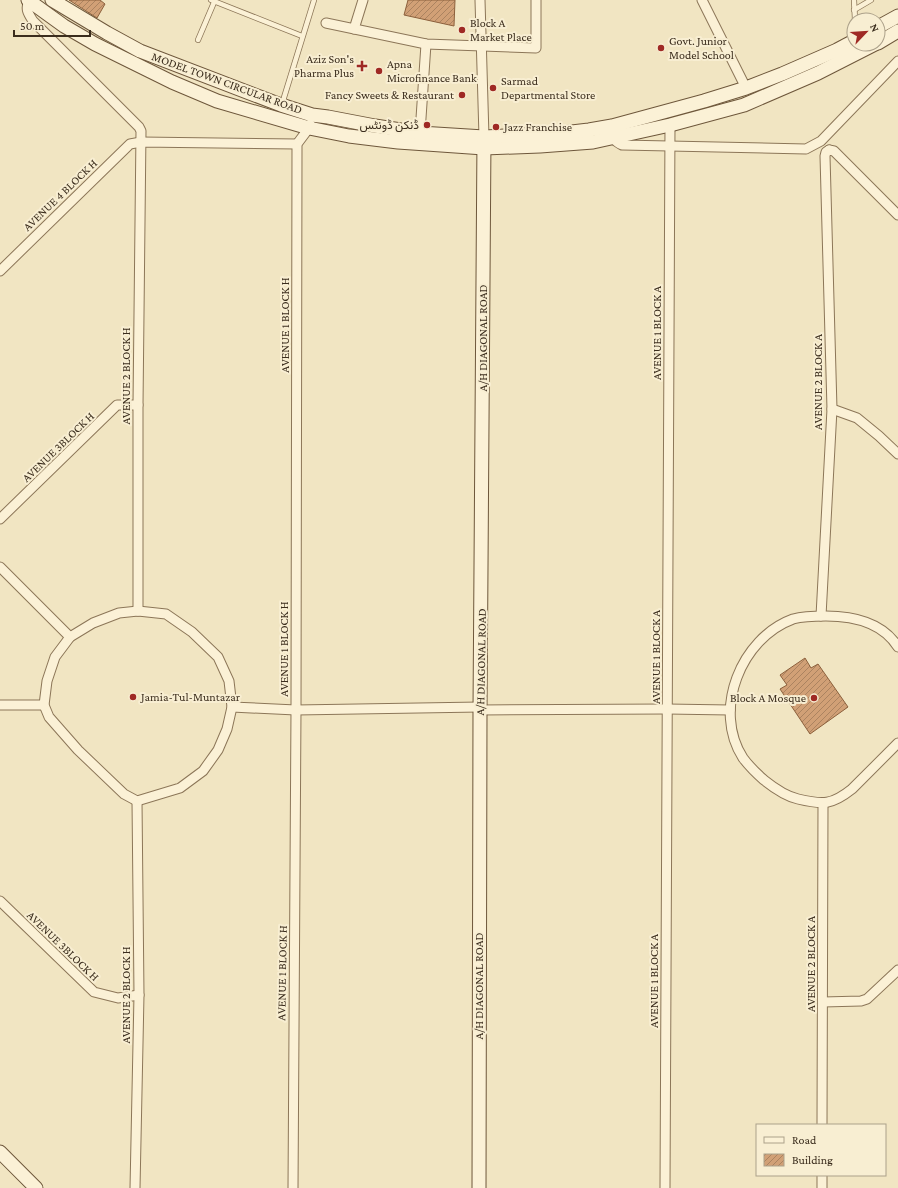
<svg xmlns="http://www.w3.org/2000/svg" width="898" height="1188" font-family="'Crimson Pro',Vazirmatn,serif">
	<defs>
		<pattern id="building-hatch" width="6" height="6" patternUnits="userSpaceOnUse"><rect width="6" height="6" fill="#d1a076"/><path d="M-1 1l2-2M0 6l6-6M5 7l2-2" fill="none" stroke="#ab8360"/></pattern>
	</defs>
	<rect width="100%" height="100%" fill="#f1e5c2"/>
	<g fill="url(#building-hatch)" stroke="#8c603c">
		<path d="M 69,0 L 100,0 L 105,4 L 97,18 Z"/>
		<path d="M 408,0 L 455,0 L 454,26 L 404,15 Z"/>
		<path d="M 805,658 L 811,668 L 818,664 L 848,707 L 810,734 L 780,689 L 787,685 L 780,675 Z"/>
	</g>
	<g fill="none" stroke-linecap="round" stroke-linejoin="round">
		<defs>
			<g id="lane">
				<path d="M 211,0 L 302,36"/>
				<path d="M 854,0 L 855,20"/>
				<path d="M 854,10 L 871,0"/>
				<path d="M 198,40 L 215,0"/>
				<path d="M 282,104 L 314,0"/>
			</g>
			<g id="street">
				<path d="M 480,0 L 484,137"/>
				<path d="M 702,0 L 746,88"/>
				<path d="M 29,1 C 25,9 28,13 33,21 L 139,127 L 141,131 L 138,405 L 138,611"/>
				<path d="M 326,23 L 426,44 L 536,48 L 536,0"/>
				<path d="M 354,29 L 363,0"/>
				<path d="M 420,133 L 426,44"/>
				<path d="M 613,133 C 613,140 616,142 622,145 L 806,149 L 821,141 L 898,61"/>
				<path d="M 829,150 L 834,151 L 898,215"/>
				<path d="M 0,271 L 130,144 L 141,142 L 297,144"/>
				<path d="M 832,409 L 857,418 L 879,436 L 898,454"/>
				<path d="M 0,519 L 117,405 L 138,405"/>
				<path d="M 0,567 L 70,637"/>
				<path d="M 138,611 L 166,614 L 192,632 L 218,657 L 229,681 L 232,707 L 227,729 L 218,750 L 203,771 L 180,788 L 137,801 L 124,794 L 78,750 L 49,717 L 44,705 L 47,681 L 55,657 L 70,637 L 93,623 L 119,613 Z"/>
				<path d="M 821,616 L 832,409 L 825,156 L 826,152 L 829,150"/>
				<path d="M 898,647 C 882,622 854,616 826,616 C 815,616 804,616 793,619 C 741,638 712,710 743,758 C 749,766 756,773 764,780 C 774,788 785,796 798,799 C 823,805 832,805 852,789 L 898,743"/>
				<path d="M 0,705 L 44,705"/>
				<path d="M 232,707 L 296,710 L 480,707"/>
				<path d="M 480,710 L 667,709 L 730,710"/>
				<path d="M 0,901 L 94,992 L 118,998 L 139,995"/>
				<path d="M 823,1002 L 861,1001 L 867,999 L 898,970"/>
				<path d="M 822,1125 L 823,803"/>
				<path d="M 135,1188 L 139,995 L 137,801"/>
				<path d="M 293,1188 L 296,710 L 297,144 L 309,128 L 310,124"/>
				<path d="M 665,1188 L 670,125"/>
				<path d="M 822,1188 L 822,1175"/>
			</g>
			<g id="secondary">
				<path d="M 28,0 L 64,26 L 95,44 L 172,82 L 217,101 L 309,128 L 349,136 L 398,142 L 484,148 L 540,146 L 593,142 L 670,125 L 744,105 L 818,73 L 875,44"/>
				<path d="M 52,0 L 107,33 L 140,51 L 281,105 L 312,115 L 328,117 L 375,126 L 420,133 L 484,137 L 563,133 L 589,130 L 612,126 L 704,101 L 746,88 L 782,74 L 837,50 L 854,41"/>
				<path d="M 878,27 L 898,16"/>
				<path d="M 878,43 L 898,31"/>
				<path d="M 0,1152 L 36,1188"/>
				<path d="M 479,1188 L 480,710 L 484,137"/>
			</g>
		</defs>
		<use href="#lane" stroke="#8c7658" stroke-width="6"/>
		<use href="#street" stroke="#8c7658" stroke-width="11"/>
		<use href="#secondary" stroke="#6e573b" stroke-width="15"/>
		<use href="#lane" stroke="#fbf1d6" stroke-width="4.5"/>
		<use href="#street" stroke="#fbf1d6" stroke-width="9"/>
		<use href="#secondary" stroke="#fbf1d6" stroke-width="13"/>
	</g>
	<g fill="#9f2924" stroke="#f8eed2" stroke-width="1.5">
		<circle cx="462" cy="30" r="4"/>
		<circle cx="661" cy="48" r="4"/>
		<path d="M360 60h4v4h4v4h-4v4h-4v-4h-4v-4h4z"/>
		<circle cx="379" cy="71" r="4"/>
		<circle cx="493" cy="88" r="4"/>
		<circle cx="462" cy="95" r="4"/>
		<circle cx="427" cy="125" r="4"/>
		<circle cx="496" cy="127" r="4"/>
		<circle cx="133" cy="697" r="4"/>
		<circle cx="814" cy="698" r="4"/>
	</g>
	<g text-anchor="middle" dominant-baseline="central" stroke-width="4" stroke-linejoin="round" paint-order="stroke">
		<g font-size="12" fill="#3b2d1d" stroke="#f8eed2" text-anchor="start">
			<text x="470" y="23">Block A<tspan x="470" dy="14">Market Place</tspan></text>
			<text x="669" y="41">Govt. Junior<tspan x="669" dy="14">Model School</tspan></text>
			<text x="354" y="59" text-anchor="end">Aziz Son's<tspan x="354" dy="14">Pharma Plus</tspan></text>
			<text x="387" y="64">Apna<tspan x="387" dy="14">Microfinance Bank</tspan></text>
			<text x="501" y="81">Sarmad<tspan x="501" dy="14">Departmental Store</tspan></text>
			<text x="454" y="95" text-anchor="end">Fancy Sweets &amp; Restaurant</text>
			<text x="419" y="125" text-anchor="end">ڈنکن ڈونٹس</text>
			<text x="504" y="127">Jazz Franchise</text>
			<text x="141" y="697">Jamia-Tul-Muntazar</text>
			<text x="806" y="698" text-anchor="end">Block A Mosque</text>
		</g>
		<g font-size="12" fill="#3b2d1d" stroke="#f8eed2">
			<text transform="translate(227 83) rotate(20)">MODEL TOWN CIRCULAR ROAD</text>
			<text transform="translate(60 195) rotate(-44)">AVENUE 4 BLOCK H</text>
			<text transform="translate(285 325) rotate(-90)">AVENUE 1 BLOCK H</text>
			<text transform="translate(657 333) rotate(-90)">AVENUE 1 BLOCK A</text>
			<text transform="translate(483 338) rotate(-90)">A/H DIAGONAL ROAD</text>
			<text transform="translate(126 376) rotate(-90)">AVENUE 2 BLOCK H</text>
			<text transform="translate(818 382) rotate(-90)">AVENUE 2 BLOCK A</text>
			<text transform="translate(58 447) rotate(-44)">AVENUE 3BLOCK H</text>
			<text transform="translate(284 649) rotate(-90)">AVENUE 1 BLOCK H</text>
			<text transform="translate(656 657) rotate(-90)">AVENUE 1 BLOCK A</text>
			<text transform="translate(481 662) rotate(-89)">A/H DIAGONAL ROAD</text>
			<text transform="translate(63 946) rotate(44)">AVENUE 3BLOCK H</text>
			<text transform="translate(811 964) rotate(-90)">AVENUE 2 BLOCK A</text>
			<text transform="translate(282 973) rotate(-89)">AVENUE 1 BLOCK H</text>
			<text transform="translate(654 981) rotate(-90)">AVENUE 1 BLOCK A</text>
			<text transform="translate(479 986) rotate(-90)">A/H DIAGONAL ROAD</text>
			<text transform="translate(126 995) rotate(-90)">AVENUE 2 BLOCK H</text>
		</g>
	</g>
	<rect x="756" y="1124" width="130" height="52" fill="#f8eed2" stroke="#aca18a"/>
	<rect x="764" y="1137" width="20" height="6" fill="#fbf1d6" stroke="#aca18a"/>
	<text x="792" y="1144" font-size="12" fill="#3b2d1d">Road</text>
	<rect x="764" y="1154" width="20" height="12" fill="url(#building-hatch)" stroke="#aca18a"/>
	<text x="792" y="1164" font-size="12" fill="#3b2d1d">Building</text>
	<g transform="translate(866 32) rotate(65)"><circle r="19" fill="#f8eed2" stroke="#aca18a"/>
	<path d="M0-3L7 15L0 10L-7 15Z" fill="#9f2924"/>
	<text y="-6" font-size="11" font-weight="bold" text-anchor="middle" fill="#3b2d1d">N</text>
	</g>
	<path d="M14 30v6h76v-6" fill="none" stroke="#3b2d1d" stroke-width="2"/>
	<text x="20" y="30" font-size="12" fill="#3b2d1d" stroke="#f8eed2" stroke-width="3" paint-order="stroke">50 m</text>
</svg>
